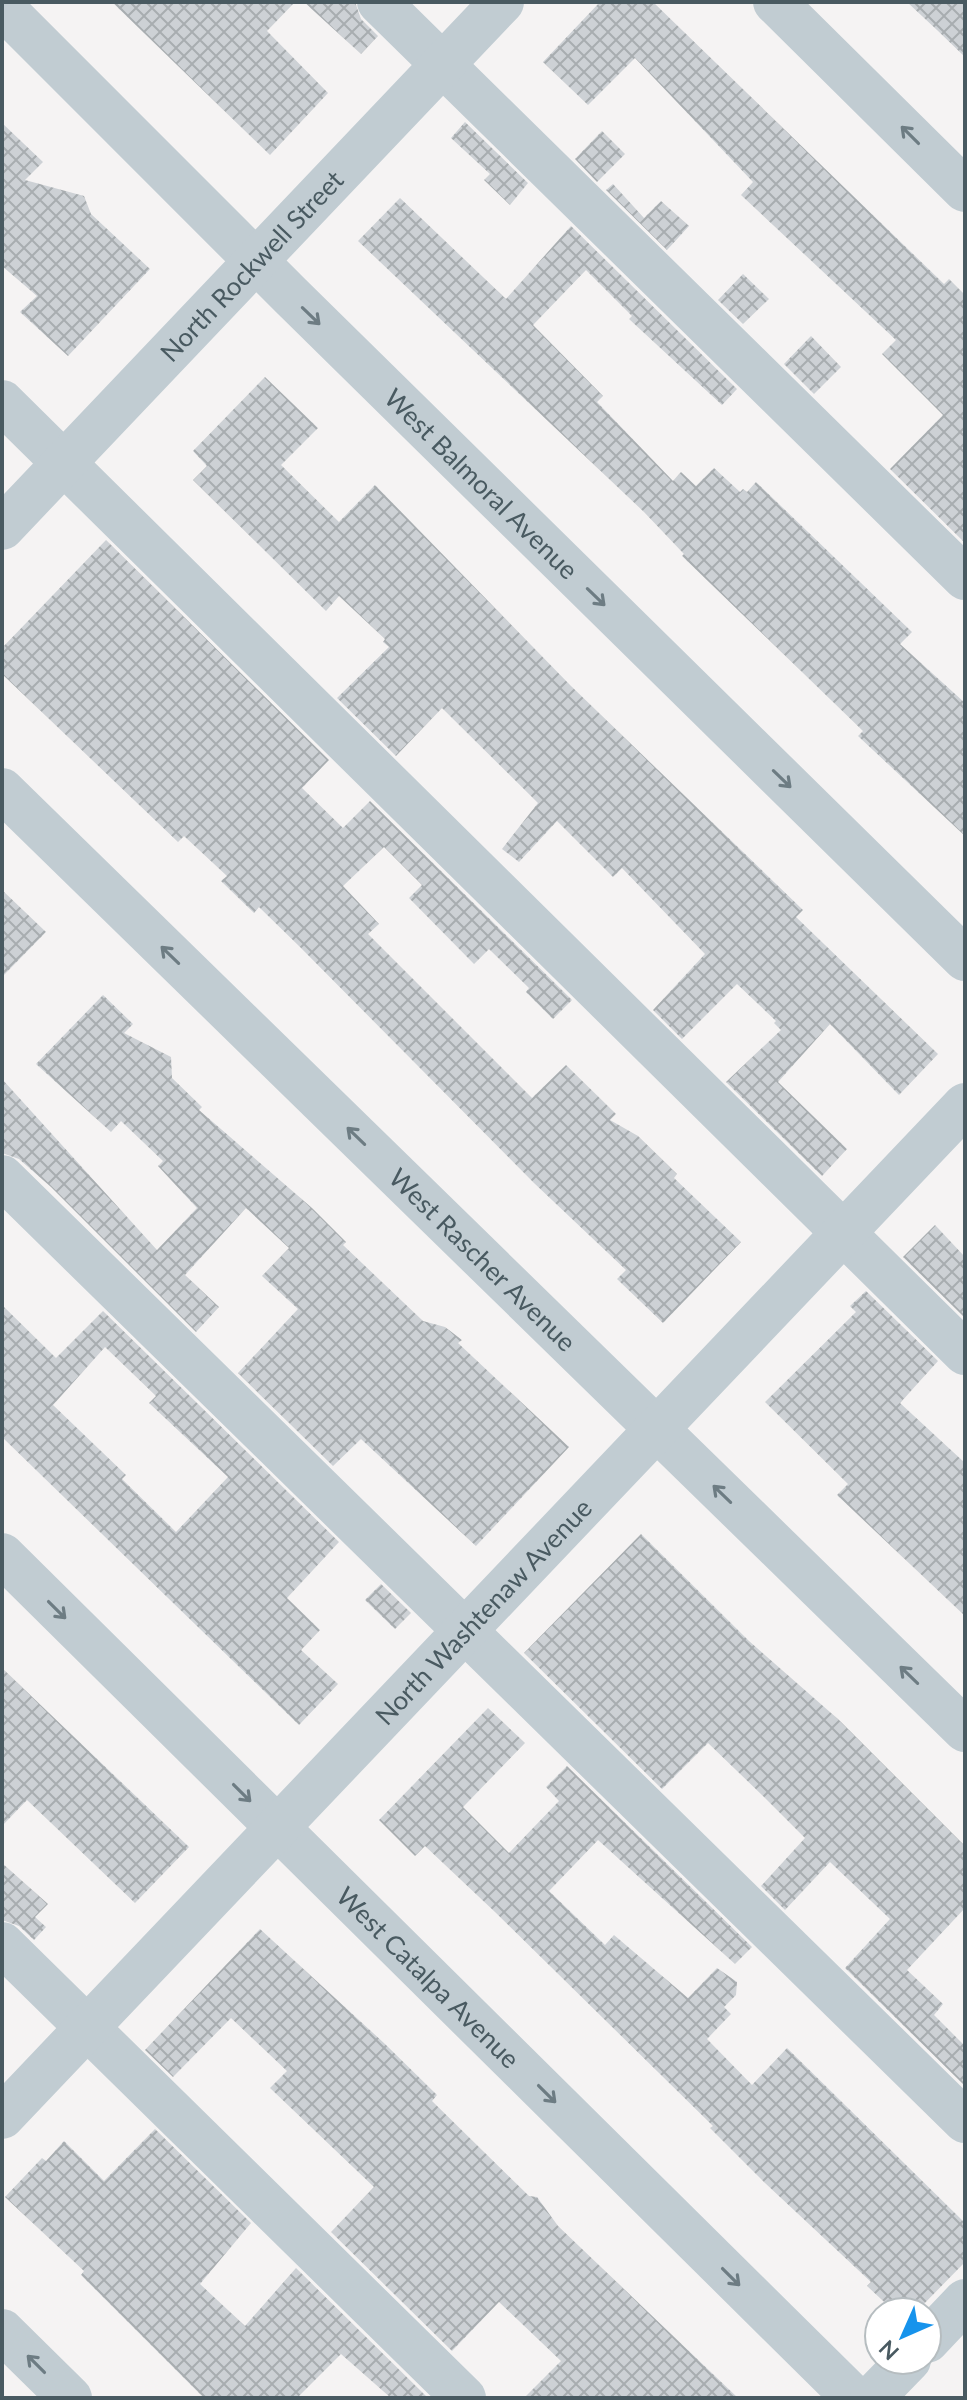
<svg xmlns="http://www.w3.org/2000/svg" width="967" height="2400" font-family="Lato,sans-serif">
	<defs>
		<pattern id="building-cross-hatch" width="8" height="8" patternUnits="userSpaceOnUse" patternTransform="scale(2)"><rect width="8" height="8" fill="#cdd1d5"/><path d="M0 0l8 8M0 8l8-8" fill="none" stroke="#a8adb0"/></pattern>
	</defs>
	<rect width="100%" height="100%" fill="#f5f3f3"/>
	<g fill="url(#building-cross-hatch)" fill-rule="evenodd">
		<path d="M 112,2 L 295,2 L 267,31 L 328,93 L 270,155 Z"/>
		<path d="M 304,2 L 355,2 L 361,19 L 378,36 L 361,54 Z"/>
		<path d="M 600,2 L 653,2 L 944,284 L 949,279 L 965,295 L 965,543 L 890,469 L 943,415 L 882,354 L 896,340 L 741,195 L 753,182 L 635,58 L 588,105 L 543,62 Z"/>
		<path d="M 907,2 L 965,2 L 965,57 L 937,30 Z"/>
		<path d="M 465,122 L 528,183 L 510,205 L 484,180 L 490,174 L 451,138 Z"/>
		<path d="M 2,123 L 43,162 L 25,180 L 84,196 L 91,214 L 150,269 L 68,356 L 20,312 L 37,296 L 2,266 Z"/>
		<path d="M 602,131 L 625,154 L 597,182 L 575,159 Z"/>
		<path d="M 613,184 L 644,218 L 661,201 L 689,226 L 667,250 L 606,190 Z"/>
		<path d="M 400,198 L 506,299 L 571,226 L 737,389 L 722,405 L 629,319 L 632,316 L 586,270 L 533,325 L 603,396 L 597,402 L 673,481 L 681,472 L 696,486 L 714,468 L 740,492 L 743,489 L 747,492 L 756,482 L 912,632 L 900,644 L 965,703 L 965,836 L 858,736 L 863,731 L 682,556 L 684,554 L 644,512 L 358,241 Z"/>
		<path d="M 743,274 L 769,299 L 743,324 L 718,300 Z"/>
		<path d="M 811,336 L 841,367 L 814,394 L 784,364 Z"/>
		<path d="M 265,377 L 318,428 L 281,465 L 339,522 L 375,485 L 571,686 L 803,910 L 796,917 L 938,1054 L 899,1095 L 830,1024 L 778,1082 L 847,1149 L 822,1176 L 726,1082 L 781,1030 L 774,1023 L 776,1021 L 737,984 L 682,1039 L 653,1010 L 705,954 L 622,868 L 613,877 L 557,821 L 519,862 L 502,849 L 538,803 L 442,708 L 396,756 L 337,698 L 389,647 L 383,642 L 385,639 L 339,596 L 326,611 L 193,480 L 207,466 L 193,451 Z"/>
		<path d="M 106,540 L 329,760 L 302,788 L 343,828 L 370,801 L 572,1000 L 553,1019 L 526,992 L 529,988 L 489,949 L 474,964 L 409,898 L 422,885 L 384,847 L 343,886 L 379,924 L 368,934 L 532,1098 L 566,1065 L 616,1114 L 610,1120 L 638,1136 L 677,1174 L 674,1178 L 741,1242 L 663,1323 L 617,1279 L 626,1270 L 534,1183 L 300,947 L 259,907 L 254,913 L 221,881 L 227,876 L 184,836 L 178,842 L 2,674 L 2,648 Z"/>
		<path d="M 2,890 L 46,932 L 2,977 Z"/>
		<path d="M 103,995 L 133,1024 L 124,1033 L 171,1057 L 172,1078 L 202,1107 L 199,1110 L 312,1208 L 346,1242 L 343,1245 L 423,1321 L 445,1327 L 462,1340 L 458,1343 L 569,1447 L 476,1546 L 361,1439 L 333,1466 L 238,1373 L 298,1309 L 262,1276 L 289,1248 L 246,1208 L 185,1275 L 219,1307 L 196,1332 L 51,1187 L 19,1159 L 2,1153 L 2,1079 L 157,1250 L 197,1208 L 158,1166 L 163,1161 L 121,1121 L 111,1132 L 36,1064 Z"/>
		<path d="M 935,1225 L 965,1257 L 965,1318 L 903,1257 Z"/>
		<path d="M 866,1291 L 938,1361 L 900,1403 L 965,1463 L 965,1616 L 837,1495 L 848,1484 L 765,1402 L 856,1312 L 850,1306 Z"/>
		<path d="M 2,1305 L 56,1358 L 103,1311 L 339,1542 L 287,1598 L 320,1630 L 301,1650 L 338,1684 L 299,1725 L 2,1437 ZM 105,1347 L 156,1396 L 149,1403 L 228,1477 L 176,1532 L 122,1479 L 126,1475 L 53,1405 Z"/>
		<path d="M 641,1534 L 749,1641 L 839,1720 L 965,1846 L 965,1908 L 907,1970 L 943,2004 L 934,2015 L 965,2046 L 965,2086 L 845,1968 L 890,1919 L 830,1862 L 785,1910 L 761,1886 L 805,1838 L 763,1796 L 708,1743 L 662,1789 L 524,1653 Z"/>
		<path d="M 381,1584 L 411,1613 L 395,1629 L 365,1600 Z"/>
		<path d="M 2,1668 L 189,1847 L 135,1903 L 27,1800 L 2,1826 Z"/>
		<path d="M 488,1708 L 525,1743 L 463,1807 L 509,1853 L 559,1801 L 546,1787 L 567,1766 L 752,1947 L 735,1964 L 598,1840 L 549,1891 L 605,1945 L 614,1935 L 688,1998 L 717,1968 L 737,1982 L 736,1995 L 724,2007 L 731,2014 L 707,2039 L 752,2085 L 787,2048 L 965,2223 L 965,2262 L 916,2312 L 895,2312 L 867,2286 L 871,2282 L 765,2183 L 710,2128 L 713,2126 L 495,1912 L 425,1846 L 415,1856 L 379,1820 Z"/>
		<path d="M 2,1863 L 48,1904 L 35,1917 L 46,1927 L 34,1940 L 19,1926 L 2,1920 Z"/>
		<path d="M 260,1929 L 385,2044 L 437,2095 L 432,2101 L 529,2196 L 537,2197 L 558,2226 L 738,2398 L 524,2398 L 561,2361 L 499,2302 L 452,2351 L 331,2232 L 374,2187 L 270,2088 L 287,2071 L 231,2018 L 173,2077 L 145,2050 Z"/>
		<path d="M 155,2129 L 251,2223 L 200,2284 L 245,2326 L 296,2268 L 428,2398 L 391,2398 L 341,2354 L 297,2398 L 204,2398 L 81,2275 L 84,2271 L 5,2197 L 42,2158 L 46,2161 L 64,2141 L 104,2181 Z"/>
	</g>
	<g fill="none" stroke-linecap="round" stroke-linejoin="round">
		<g stroke="#c1ccd2" stroke-width="44">
			<path d="M 379,2 L 965,578"/>
			<path d="M 775,2 L 965,190"/>
			<path id="s1" d="M 2,7 L 290,295 L 965,959"/>
			<path d="M 2,402 L 965,1353"/>
			<path id="s2" d="M 2,528 L 502,2"/>
			<path id="s3" d="M 2,790 L 965,1730"/>
			<path d="M 2,1177 L 965,2121"/>
			<path id="s4" d="M 2,1555 L 854,2398"/>
			<path d="M 2,1944 L 464,2398"/>
			<path id="s5" d="M 2,2117 L 965,1105"/>
			<path d="M 2,2331 L 70,2398"/>
			<path d="M 927,2341 L 965,2301"/>
			<path d="M 872,2398 L 909,2360"/>
		</g>
	</g>
	<defs><path id="oneway-shaft" d="M-6 0H5M1.5-3L5.5 0L1.5 3" fill="none" stroke-width="1.6" stroke-linecap="round" stroke-linejoin="round" transform="scale(2)"/></defs>
	<g stroke="#6d7c83">
		<use href="#oneway-shaft" transform="translate(910 135) rotate(-135)"/>
		<use href="#oneway-shaft" transform="translate(311 316) rotate(44)"/>
		<use href="#oneway-shaft" transform="translate(596 597) rotate(44)"/>
		<use href="#oneway-shaft" transform="translate(782 779) rotate(44)"/>
		<use href="#oneway-shaft" transform="translate(170 955) rotate(-136)"/>
		<use href="#oneway-shaft" transform="translate(356 1136) rotate(-136)"/>
		<use href="#oneway-shaft" transform="translate(722 1494) rotate(-136)"/>
		<use href="#oneway-shaft" transform="translate(57 1610) rotate(45)"/>
		<use href="#oneway-shaft" transform="translate(909 1675) rotate(-136)"/>
		<use href="#oneway-shaft" transform="translate(242 1793) rotate(45)"/>
		<use href="#oneway-shaft" transform="translate(547 2094) rotate(45)"/>
		<use href="#oneway-shaft" transform="translate(731 2277) rotate(45)"/>
		<use href="#oneway-shaft" transform="translate(36 2364) rotate(-135)"/>
	</g>
	<g text-anchor="middle" dominant-baseline="central" stroke-width="6" stroke-linejoin="round" paint-order="stroke">
		<g font-size="26" fill="#495a61" stroke="#fff">
			<text stroke="none"><textPath href="#s2" startOffset="362">North Rockwell Street</textPath></text>
			<text stroke="none"><textPath href="#s1" startOffset="676">West Balmoral Avenue</textPath></text>
			<text stroke="none"><textPath href="#s3" startOffset="672">West Rascher Avenue</textPath></text>
			<text stroke="none"><textPath href="#s5" startOffset="698">North Washtenaw Avenue</textPath></text>
			<text stroke="none"><textPath href="#s4" startOffset="600">West Catalpa Avenue</textPath></text>
		</g>
	</g>
	<rect width="967" height="2400" fill="none" stroke="#495a61" stroke-width="8"/>
	<g transform="translate(903 2336) rotate(225)"><circle r="38" fill="#ffffff" stroke="#b6bdc0" stroke-width="2"/>
	<path d="M0-6L14 30L0 20L-14 30Z" fill="#1693ec"/>
	<text y="-12" font-size="22" font-weight="bold" text-anchor="middle" fill="#495a61">N</text>
	</g>
</svg>
